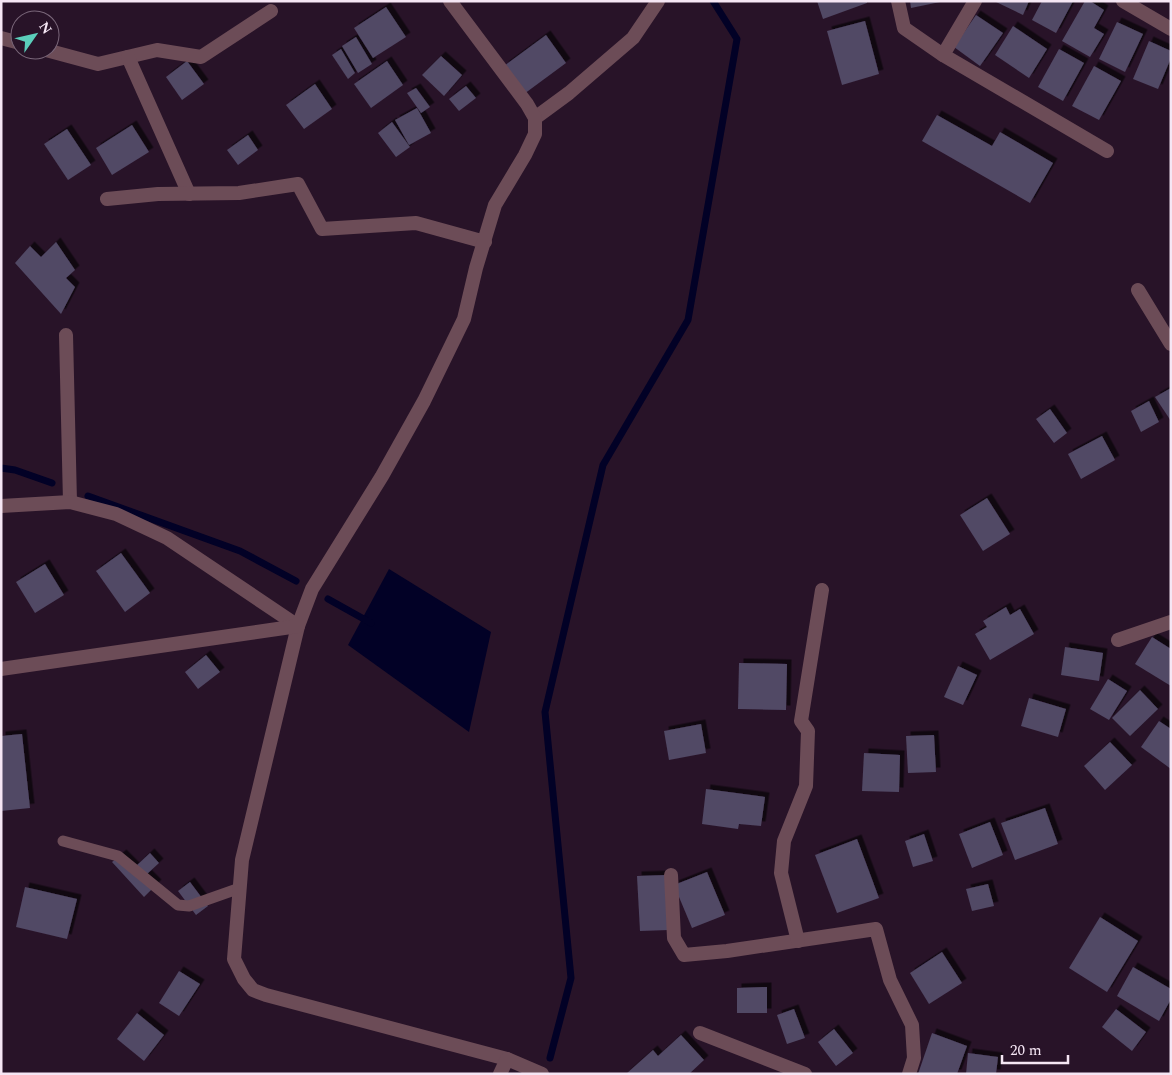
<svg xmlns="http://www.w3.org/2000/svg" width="1172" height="1075" font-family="Spectral,serif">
	<defs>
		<filter id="shadow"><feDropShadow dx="4.5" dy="-4.5" stdDeviation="0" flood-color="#0009"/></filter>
	</defs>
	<rect width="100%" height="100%" fill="#281328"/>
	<path fill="#020126" d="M 389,569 L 491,632 L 469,732 L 348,645 Z"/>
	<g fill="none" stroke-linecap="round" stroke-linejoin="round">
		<g stroke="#020126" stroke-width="7">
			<path d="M 1,468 L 15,470 L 52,483"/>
			<path d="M 88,496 L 240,551 L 296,581"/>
			<path d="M 328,599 L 371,623"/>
			<path d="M 550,1058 L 571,978 L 545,712 L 603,465 L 688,320 L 737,39 L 713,1"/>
		</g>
	</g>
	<g fill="#514865" filter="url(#shadow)">
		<path d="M 817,1 L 867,1 L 867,3 L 823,19 Z"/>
		<path d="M 910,1 L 940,1 L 940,2 L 911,8 Z"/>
		<path d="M 994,1 L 1029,1 L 1023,15 Z"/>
		<path d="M 1042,1 L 1073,1 L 1056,33 L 1032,20 Z"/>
		<path d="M 1085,1 L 1090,1 L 1104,10 L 1094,28 L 1104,34 L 1090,57 L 1062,41 Z"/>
		<path d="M 386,7 L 406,37 L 373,58 L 354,28 Z"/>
		<path d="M 976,15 L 1003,33 L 980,66 L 954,47 Z"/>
		<path d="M 865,21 L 879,74 L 842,85 L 827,31 Z"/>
		<path d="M 1117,22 L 1143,34 L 1125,72 L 1099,59 Z"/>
		<path d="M 1013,26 L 1047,49 L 1029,78 L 995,55 Z"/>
		<path d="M 546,35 L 566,63 L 524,94 L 504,66 Z"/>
		<path d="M 356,37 L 372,64 L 358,73 L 342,46 Z"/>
		<path d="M 1149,41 L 1171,51 L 1171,58 L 1158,89 L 1133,79 Z"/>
		<path d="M 341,49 L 355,73 L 348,79 L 332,55 Z"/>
		<path d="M 1059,49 L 1084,63 L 1063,101 L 1038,87 Z"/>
		<path d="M 441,56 L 462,75 L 444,96 L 422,75 Z"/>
		<path d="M 187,61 L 204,84 L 182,100 L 166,77 Z"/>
		<path d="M 387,61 L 403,85 L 371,108 L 354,84 Z"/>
		<path d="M 1094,66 L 1121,81 L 1099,120 L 1072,106 Z"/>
		<path d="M 315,84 L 332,109 L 304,129 L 286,105 Z"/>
		<path d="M 466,86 L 476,98 L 459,111 L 449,99 Z"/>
		<path d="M 416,88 L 430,107 L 421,113 L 407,93 Z"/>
		<path d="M 417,108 L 431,133 L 409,145 L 395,120 Z"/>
		<path d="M 937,115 L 992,146 L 1000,132 L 1053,163 L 1030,203 L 922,141 Z"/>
		<path d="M 392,122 L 410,147 L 396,157 L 378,133 Z"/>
		<path d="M 132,125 L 149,152 L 112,175 L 96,148 Z"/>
		<path d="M 67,129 L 91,165 L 68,180 L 44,144 Z"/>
		<path d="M 248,135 L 258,150 L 238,165 L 227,150 Z"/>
		<path d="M 56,242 L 75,270 L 66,278 L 75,287 L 61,314 L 15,263 L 30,246 L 41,257 Z"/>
		<path d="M 1171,388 L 1171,421 L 1155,397 Z"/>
		<path d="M 1149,401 L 1159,422 L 1141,432 L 1131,411 Z"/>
		<path d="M 1050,409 L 1067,433 L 1054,443 L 1036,419 Z"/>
		<path d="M 1102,436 L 1115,460 L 1081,479 L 1068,454 Z"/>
		<path d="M 987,498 L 1010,534 L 983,551 L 960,515 Z"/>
		<path d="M 121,553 L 150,593 L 125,612 L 96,571 Z"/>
		<path d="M 45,564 L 64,595 L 35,613 L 16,582 Z"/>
		<path d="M 1006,607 L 1010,615 L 1020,609 L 1034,634 L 990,660 L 975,634 L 987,627 L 983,621 Z"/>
		<path d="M 1152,637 L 1171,649 L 1171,686 L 1135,664 Z"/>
		<path d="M 1065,647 L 1103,653 L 1099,681 L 1061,675 Z"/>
		<path d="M 206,655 L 220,672 L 198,689 L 185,672 Z"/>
		<path d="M 739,663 L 787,664 L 786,710 L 738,709 Z"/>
		<path d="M 958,666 L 977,675 L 963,705 L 944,697 Z"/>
		<path d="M 1108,679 L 1127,691 L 1109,720 L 1090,709 Z"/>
		<path d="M 1140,690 L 1158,709 L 1130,736 L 1112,718 Z"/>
		<path d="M 1029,698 L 1066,709 L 1058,737 L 1021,726 Z"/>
		<path d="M 1159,721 L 1171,729 L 1171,769 L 1141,747 Z"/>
		<path d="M 701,724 L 706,753 L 669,760 L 664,731 Z"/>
		<path d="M 22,734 L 30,808 L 1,811 L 1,736 Z"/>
		<path d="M 934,735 L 936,772 L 908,773 L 906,736 Z"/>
		<path d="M 1110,742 L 1132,765 L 1105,790 L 1084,766 Z"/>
		<path d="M 864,753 L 900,755 L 899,792 L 862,791 Z"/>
		<path d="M 706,789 L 765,797 L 761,826 L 739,824 L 738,829 L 702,824 Z"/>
		<path d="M 1045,808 L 1058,844 L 1015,860 L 1001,823 Z"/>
		<path d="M 990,822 L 1003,855 L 972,868 L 959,834 Z"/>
		<path d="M 924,834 L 933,861 L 913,867 L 905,841 Z"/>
		<path d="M 857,839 L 879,898 L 837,913 L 815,855 Z"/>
		<path d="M 150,853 L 159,863 L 147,874 L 157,884 L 144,897 L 112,862 L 122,854 L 135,867 Z"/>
		<path d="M 707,872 L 725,915 L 692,928 L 674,885 Z"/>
		<path d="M 666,875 L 669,930 L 640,931 L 637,876 Z"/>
		<path d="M 190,882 L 208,906 L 196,915 L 178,891 Z"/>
		<path d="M 988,884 L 994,906 L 972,911 L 966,889 Z"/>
		<path d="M 25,887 L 77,899 L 67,939 L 16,927 Z"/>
		<path d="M 1100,917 L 1138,941 L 1107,992 L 1069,968 Z"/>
		<path d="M 942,952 L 962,983 L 929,1004 L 910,973 Z"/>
		<path d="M 1133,967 L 1171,989 L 1171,999 L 1159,1021 L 1117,996 Z"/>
		<path d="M 179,971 L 200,984 L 179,1016 L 159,1003 Z"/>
		<path d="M 767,987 L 767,1013 L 737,1013 L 737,988 Z"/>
		<path d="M 794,1009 L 805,1038 L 787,1044 L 777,1015 Z"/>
		<path d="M 1116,1009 L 1146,1032 L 1132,1051 L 1102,1027 Z"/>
		<path d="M 137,1013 L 164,1035 L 144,1061 L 117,1039 Z"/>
		<path d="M 834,1029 L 853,1053 L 836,1066 L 818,1042 Z"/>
		<path d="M 932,1033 L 967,1046 L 957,1074 L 918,1074 Z"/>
		<path d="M 681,1035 L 704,1060 L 689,1074 L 626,1074 L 653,1050 L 658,1056 Z"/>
		<path d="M 968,1053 L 998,1057 L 996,1074 L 966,1074 Z"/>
	</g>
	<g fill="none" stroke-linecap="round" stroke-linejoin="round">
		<path stroke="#6c4c57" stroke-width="11" d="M 63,841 L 118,856 L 178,905 L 189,906 L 240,888"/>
		<g stroke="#6c4c57" stroke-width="14">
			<path d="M 898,1 L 904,28 L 943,55"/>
			<path d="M 975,1 L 943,55 L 1107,151"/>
			<path d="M 1123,1 L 1171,29"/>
			<path d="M 1,38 L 20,43"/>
			<path d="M 46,50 L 98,64 L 157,50 L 201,57 L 271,11"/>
			<path d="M 128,57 L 189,194"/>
			<path d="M 535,118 L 569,93 L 633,38 L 658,1"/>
			<path d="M 107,199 L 158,194 L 239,193 L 298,184 L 322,229 L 416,223 L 485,242"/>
			<path d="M 1138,290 L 1171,344"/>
			<path d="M 66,335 L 70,502"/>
			<path d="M 1,506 L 70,502 L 116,514 L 167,538 L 298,626 L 242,860 L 234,959 L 244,979 L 253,990 L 266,995 L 507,1059"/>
			<path d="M 1118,640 L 1171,622"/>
			<path d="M 1,669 L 298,626 L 312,589 L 382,476 L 424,401 L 464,319 L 476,268 L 495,205 L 525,155 L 535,134 L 535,118 L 527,104 L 450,1"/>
			<path d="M 671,875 L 674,938 L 684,955 L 727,951 L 876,929 L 890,980 L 912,1025 L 914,1058 L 909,1074"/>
			<path d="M 798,941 L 781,873 L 784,841 L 806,786 L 808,731 L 801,721 L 822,590"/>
			<path d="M 700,1033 L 805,1074"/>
			<path d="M 500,1074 L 507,1059 L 542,1074"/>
		</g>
	</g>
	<rect width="1172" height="1075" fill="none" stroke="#f5e6f4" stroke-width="5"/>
	<g transform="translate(35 35) rotate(56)"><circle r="24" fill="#281328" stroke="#7a677a"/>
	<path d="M0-4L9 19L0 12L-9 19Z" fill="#5bcebb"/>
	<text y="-8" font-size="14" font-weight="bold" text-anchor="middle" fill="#f5e6f4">N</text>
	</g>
	<path d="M1002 1055v8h66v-8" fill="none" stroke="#f5e6f4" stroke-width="2.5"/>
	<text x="1010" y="1055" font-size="15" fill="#f5e6f4" stroke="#281328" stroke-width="4" paint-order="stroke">20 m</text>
</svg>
